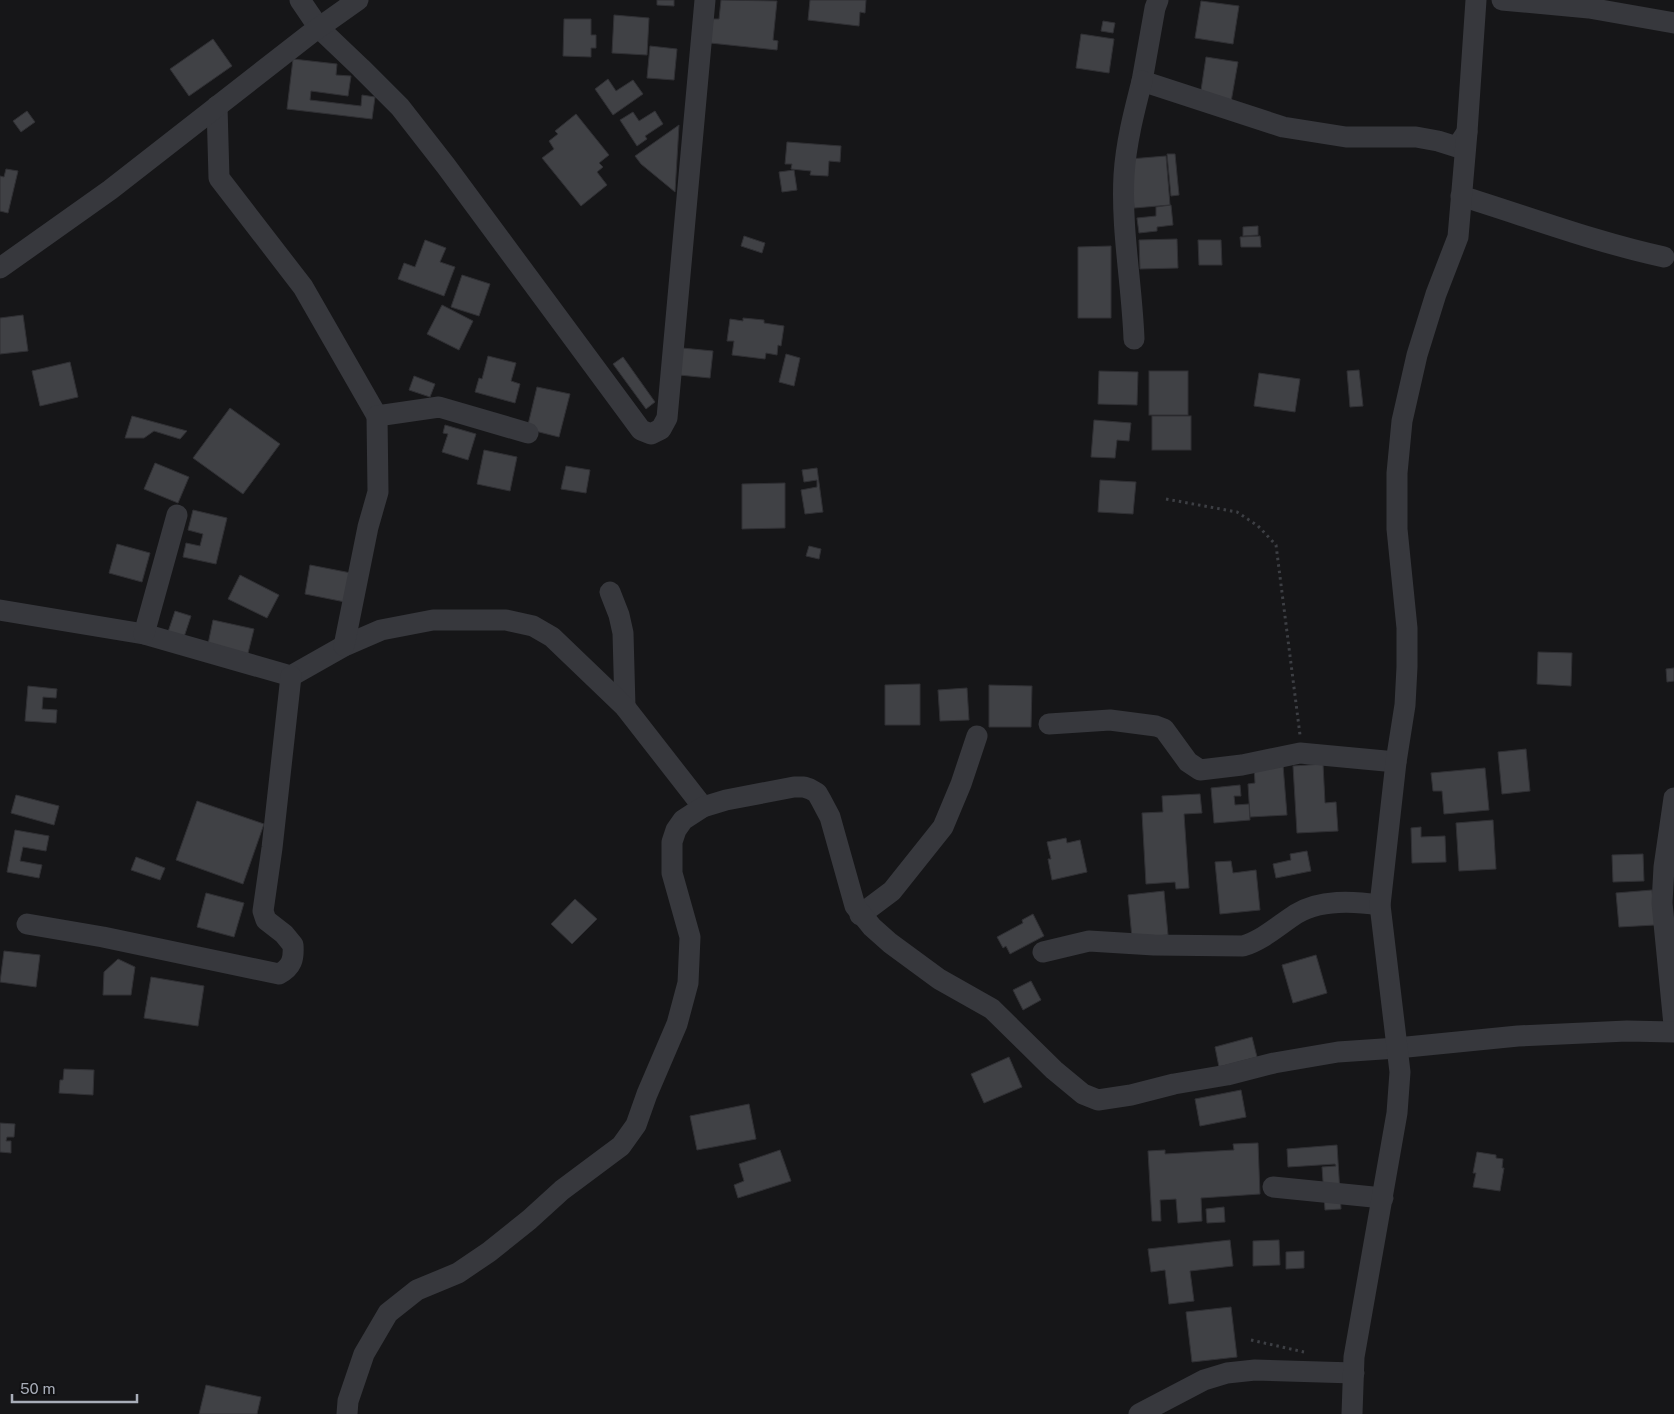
<svg xmlns="http://www.w3.org/2000/svg" width="1674" height="1414" font-family="'Public Sans',sans-serif">
	<rect width="100%" height="100%" fill="#161618"/>
	<g fill="#404145" stroke="#303034">
		<path d="M 657,0 L 674,0 L 674,6 L 657,5 Z"/>
		<path d="M 721,0 L 777,1 L 773,40 L 778,41 L 777,50 L 710,43 L 713,19 L 719,19 Z"/>
		<path d="M 810,0 L 866,0 L 865,13 L 860,12 L 859,26 L 808,20 Z"/>
		<path d="M 1201,1 L 1239,6 L 1233,44 L 1195,38 Z"/>
		<path d="M 614,15 L 649,18 L 647,55 L 612,53 Z"/>
		<path d="M 564,19 L 591,19 L 591,35 L 596,35 L 596,48 L 591,48 L 591,57 L 563,56 Z"/>
		<path d="M 1103,21 L 1115,23 L 1113,33 L 1101,31 Z"/>
		<path d="M 1081,34 L 1114,39 L 1109,73 L 1076,68 Z"/>
		<path d="M 213,39 L 232,66 L 189,96 L 170,69 Z"/>
		<path d="M 650,46 L 677,49 L 674,80 L 647,78 Z"/>
		<path d="M 1206,57 L 1238,62 L 1231,102 L 1200,97 Z"/>
		<path d="M 293,59 L 337,64 L 336,75 L 351,76 L 348,96 L 311,91 L 310,100 L 361,106 L 362,95 L 375,97 L 372,119 L 287,109 Z"/>
		<path d="M 608,79 L 616,91 L 633,80 L 643,94 L 613,115 L 595,89 Z"/>
		<path d="M 27,111 L 35,122 L 21,132 L 13,121 Z"/>
		<path d="M 655,111 L 663,124 L 645,136 L 647,139 L 637,146 L 620,120 L 633,112 L 639,121 Z"/>
		<path d="M 576,114 L 609,155 L 599,163 L 603,167 L 597,172 L 607,185 L 581,206 L 542,158 L 554,149 L 549,141 L 558,134 L 555,131 Z"/>
		<path d="M 679,125 L 675,192 L 641,164 L 635,156 Z"/>
		<path d="M 787,142 L 841,146 L 840,162 L 829,161 L 828,176 L 810,175 L 811,171 L 791,169 L 792,164 L 785,164 Z"/>
		<path d="M 1167,154 L 1175,154 L 1179,195 L 1171,196 Z"/>
		<path d="M 1166,156 L 1170,205 L 1134,208 L 1130,159 Z"/>
		<path d="M 6,169 L 18,171 L 8,213 L 0,211 L 0,176 L 4,177 Z"/>
		<path d="M 794,170 L 797,190 L 782,192 L 779,172 Z"/>
		<path d="M 1171,205 L 1173,225 L 1157,227 L 1157,231 L 1139,233 L 1137,218 L 1156,216 L 1156,207 Z"/>
		<path d="M 1258,226 L 1258,235 L 1243,236 L 1243,227 Z"/>
		<path d="M 744,236 L 765,243 L 762,253 L 741,246 Z"/>
		<path d="M 1260,236 L 1261,247 L 1241,247 L 1240,237 Z"/>
		<path d="M 1177,239 L 1178,268 L 1140,269 L 1139,240 Z"/>
		<path d="M 425,240 L 446,248 L 440,262 L 455,267 L 444,296 L 398,279 L 404,263 L 415,267 Z"/>
		<path d="M 1198,240 L 1221,240 L 1222,265 L 1199,265 Z"/>
		<path d="M 1111,246 L 1111,318 L 1078,318 L 1078,247 Z"/>
		<path d="M 462,275 L 490,284 L 479,316 L 451,307 Z"/>
		<path d="M 442,305 L 473,321 L 459,350 L 427,334 Z"/>
		<path d="M 23,315 L 28,351 L 0,354 L 0,318 Z"/>
		<path d="M 743,318 L 764,320 L 764,323 L 784,326 L 781,346 L 778,345 L 777,355 L 766,353 L 765,359 L 732,355 L 734,341 L 727,341 L 730,319 L 743,321 Z"/>
		<path d="M 682,348 L 713,351 L 710,378 L 679,375 Z"/>
		<path d="M 786,354 L 800,358 L 794,386 L 779,382 Z"/>
		<path d="M 488,356 L 516,363 L 511,381 L 520,384 L 515,403 L 475,392 L 479,378 L 482,379 Z"/>
		<path d="M 623,357 L 655,402 L 646,409 L 613,364 Z"/>
		<path d="M 70,362 L 78,397 L 40,406 L 32,371 Z"/>
		<path d="M 1359,370 L 1363,406 L 1350,407 L 1347,371 Z"/>
		<path d="M 1099,371 L 1138,372 L 1137,405 L 1098,404 Z"/>
		<rect x="1149" y="371" width="39" height="44"/>
		<path d="M 1259,373 L 1300,379 L 1295,412 L 1254,406 Z"/>
		<path d="M 414,376 L 435,384 L 430,397 L 409,390 Z"/>
		<path d="M 537,387 L 570,394 L 559,437 L 527,429 Z"/>
		<path d="M 230,408 L 280,444 L 243,494 L 193,458 Z"/>
		<path d="M 132,416 L 187,431 L 180,439 L 154,431 L 144,438 L 125,438 Z"/>
		<rect x="1152" y="416" width="39" height="34"/>
		<path d="M 1094,420 L 1131,423 L 1129,441 L 1117,440 L 1115,458 L 1091,457 Z"/>
		<path d="M 445,425 L 476,434 L 468,460 L 442,452 L 448,434 L 443,433 Z"/>
		<path d="M 484,450 L 517,457 L 510,491 L 477,484 Z"/>
		<path d="M 155,463 L 189,477 L 178,503 L 144,489 Z"/>
		<path d="M 566,466 L 590,470 L 586,493 L 561,489 Z"/>
		<path d="M 817,468 L 823,512 L 805,514 L 801,490 L 817,487 L 817,480 L 804,482 L 802,470 Z"/>
		<path d="M 1100,480 L 1136,482 L 1133,514 L 1098,512 Z"/>
		<path d="M 785,483 L 785,528 L 742,529 L 742,484 Z"/>
		<path d="M 193,510 L 227,518 L 216,564 L 183,557 L 186,543 L 200,546 L 203,534 L 188,530 Z"/>
		<path d="M 117,544 L 150,553 L 142,582 L 109,573 Z"/>
		<path d="M 809,546 L 821,549 L 819,559 L 806,556 Z"/>
		<path d="M 310,565 L 351,573 L 345,602 L 305,594 Z"/>
		<path d="M 240,575 L 279,595 L 267,618 L 228,599 Z"/>
		<path d="M 175,611 L 191,616 L 183,640 L 167,635 Z"/>
		<path d="M 213,620 L 254,629 L 247,657 L 207,649 Z"/>
		<path d="M 1538,652 L 1572,653 L 1571,686 L 1537,684 Z"/>
		<path d="M 1674,668 L 1674,681 L 1667,682 L 1666,669 Z"/>
		<path d="M 920,684 L 920,725 L 885,725 L 885,685 Z"/>
		<path d="M 989,685 L 1032,686 L 1031,727 L 989,727 Z"/>
		<path d="M 28,686 L 57,689 L 56,698 L 43,697 L 42,709 L 57,710 L 56,723 L 25,721 Z"/>
		<path d="M 967,688 L 969,720 L 940,721 L 938,690 Z"/>
		<path d="M 1526,749 L 1530,791 L 1502,794 L 1498,752 Z"/>
		<path d="M 1323,764 L 1325,803 L 1336,802 L 1338,831 L 1297,833 L 1293,766 Z"/>
		<path d="M 1283,765 L 1287,815 L 1250,817 L 1248,784 L 1255,783 L 1254,766 Z"/>
		<path d="M 1485,768 L 1489,810 L 1444,814 L 1442,791 L 1433,791 L 1431,773 Z"/>
		<path d="M 1240,785 L 1241,796 L 1234,796 L 1235,805 L 1249,804 L 1250,820 L 1214,823 L 1211,788 Z"/>
		<path d="M 1200,794 L 1202,813 L 1184,814 L 1189,888 L 1176,889 L 1175,882 L 1146,884 L 1142,813 L 1163,812 L 1162,796 Z"/>
		<path d="M 16,795 L 59,806 L 54,825 L 11,813 Z"/>
		<path d="M 197,801 L 264,824 L 243,884 L 176,860 Z"/>
		<path d="M 1493,820 L 1496,869 L 1459,871 L 1456,823 Z"/>
		<path d="M 1421,827 L 1421,837 L 1445,836 L 1446,862 L 1412,863 L 1411,828 Z"/>
		<path d="M 15,830 L 49,836 L 46,851 L 23,847 L 20,861 L 42,865 L 39,878 L 7,872 Z"/>
		<path d="M 1066,838 L 1067,843 L 1080,840 L 1087,872 L 1052,880 L 1048,859 L 1051,859 L 1047,842 Z"/>
		<path d="M 1307,851 L 1311,871 L 1276,878 L 1273,864 L 1291,860 L 1290,854 Z"/>
		<path d="M 1643,854 L 1644,881 L 1613,882 L 1612,855 Z"/>
		<path d="M 136,857 L 165,868 L 160,880 L 131,870 Z"/>
		<path d="M 1231,861 L 1233,873 L 1256,870 L 1260,910 L 1220,914 L 1215,862 Z"/>
		<path d="M 1652,890 L 1655,925 L 1619,927 L 1616,893 Z"/>
		<path d="M 1164,891 L 1168,935 L 1132,938 L 1128,895 Z"/>
		<path d="M 206,893 L 244,903 L 234,937 L 197,927 Z"/>
		<path d="M 575,899 L 597,919 L 572,944 L 551,924 Z"/>
		<path d="M 1033,914 L 1044,936 L 1010,954 L 1006,946 L 1003,948 L 997,937 L 1023,923 L 1022,920 Z"/>
		<path d="M 4,951 L 40,955 L 36,987 L 0,982 Z"/>
		<path d="M 1316,955 L 1327,993 L 1293,1003 L 1282,965 Z"/>
		<path d="M 118,959 L 135,967 L 131,995 L 103,995 L 104,972 Z"/>
		<path d="M 151,977 L 204,986 L 198,1026 L 144,1018 Z"/>
		<path d="M 1031,981 L 1041,1000 L 1023,1010 L 1013,990 Z"/>
		<path d="M 1252,1037 L 1257,1057 L 1219,1067 L 1215,1047 Z"/>
		<path d="M 1009,1057 L 1022,1087 L 984,1103 L 971,1074 Z"/>
		<path d="M 64,1069 L 94,1070 L 93,1095 L 59,1093 L 60,1080 L 63,1080 Z"/>
		<path d="M 1241,1090 L 1246,1117 L 1200,1126 L 1195,1099 Z"/>
		<path d="M 749,1104 L 756,1139 L 697,1150 L 690,1116 Z"/>
		<path d="M 0,1123 L 15,1124 L 14,1137 L 7,1137 L 6,1141 L 11,1141 L 11,1153 L 0,1152 Z"/>
		<path d="M 1258,1143 L 1260,1194 L 1201,1198 L 1202,1221 L 1178,1223 L 1176,1199 L 1160,1200 L 1161,1221 L 1152,1221 L 1148,1151 L 1165,1150 L 1165,1154 L 1234,1150 L 1233,1144 Z"/>
		<path d="M 1337,1145 L 1341,1209 L 1325,1210 L 1322,1167 L 1336,1166 L 1335,1164 L 1288,1167 L 1287,1149 Z"/>
		<path d="M 780,1150 L 791,1181 L 738,1198 L 734,1185 L 744,1181 L 739,1164 Z"/>
		<path d="M 1477,1152 L 1496,1155 L 1496,1158 L 1503,1159 L 1502,1168 L 1504,1168 L 1500,1191 L 1473,1187 L 1476,1173 L 1473,1173 Z"/>
		<path d="M 1224,1207 L 1225,1222 L 1207,1223 L 1206,1209 Z"/>
		<path d="M 1230,1240 L 1233,1266 L 1190,1271 L 1194,1301 L 1169,1304 L 1165,1270 L 1151,1272 L 1148,1249 Z"/>
		<path d="M 1279,1240 L 1280,1265 L 1253,1266 L 1253,1241 Z"/>
		<path d="M 1304,1251 L 1304,1268 L 1286,1269 L 1286,1252 Z"/>
		<path d="M 1231,1307 L 1237,1357 L 1192,1362 L 1186,1312 Z"/>
		<path d="M 206,1385 L 261,1397 L 257,1414 L 199,1414 Z"/>
	</g>
	<g fill="none" stroke-linecap="round" stroke-linejoin="round">
		<g stroke="#3d3f44" stroke-width="3" stroke-dasharray="2.5 4" stroke-linecap="butt">
			<path d="M 1166,499 L 1237,512 L 1258,526 L 1276,545 L 1300,735"/>
			<path d="M 1251,1340 L 1304,1352"/>
		</g>
		<g stroke="#37383d" stroke-width="21">
			<path d="M 300,0 L 319,28 L 361,68 L 400,107 L 446,166 L 641,430 L 651,434 L 661,429 L 667,418 L 705,0"/>
			<path d="M 1158,0 L 1155,8 L 1142,81 L 1283,127 L 1346,137 L 1416,137 L 1438,141 L 1457,147 L 1467,132"/>
			<path d="M 1502,0 L 1589,8 L 1674,23"/>
			<path d="M 217,106 L 219,178 L 303,287 L 377,416"/>
			<path d="M 1461,196 C 1529,217 1595,242 1664,257"/>
			<path d="M 0,268 L 110,190 L 310,34 L 358,0"/>
			<path d="M 1134,339 C 1132,285 1121,229 1124,175 C 1126,143 1134,112 1142,81"/>
			<path d="M 610,592 L 619,615 L 623,633 L 625,707"/>
			<path d="M 0,610 L 144,634 L 291,676 L 344,646 L 381,630 L 433,620 L 506,620 L 533,626 L 552,637 L 625,707 L 703,807"/>
			<path d="M 144,634 L 177,515"/>
			<path d="M 344,646 L 368,527 L 378,492 L 377,416 L 439,407 L 528,433"/>
			<path d="M 1049,724 L 1110,720 L 1156,726 L 1164,729 L 1188,762 L 1200,770 L 1242,765 L 1300,753 L 1396,762"/>
			<path d="M 1674,798 L 1664,867 L 1662,903 L 1674,1025"/>
			<path d="M 860,915 L 892,891 L 943,827 L 961,784 L 977,736"/>
			<path d="M 27,924 L 103,937 L 279,974 C 292,967 294,959 293,945 L 284,934 L 266,920 L 263,911 L 272,848 L 291,676"/>
			<path d="M 1043,952 L 1089,941 L 1154,945 L 1243,946 C 1263,940 1279,925 1296,914 C 1320,899 1353,901 1380,905"/>
			<path d="M 1273,1187 L 1383,1198"/>
			<path d="M 347,1414 L 348,1401 L 364,1354 L 388,1313 L 417,1290 L 458,1273 L 489,1252 L 529,1220 L 562,1190 L 621,1146 L 636,1125 L 647,1094 L 677,1024 L 688,983 L 690,937 L 672,873 L 672,842 L 676,830 L 683,820 L 703,807 L 726,800 L 794,787 L 804,787 L 810,789 L 817,793 L 821,800 L 830,817 L 855,906 L 872,927 L 890,943 L 939,979 L 992,1009 L 1054,1070 L 1083,1094 L 1098,1100 L 1131,1095 L 1174,1084 L 1227,1075 L 1274,1063 L 1338,1052 L 1397,1048 L 1518,1036 L 1627,1031 L 1674,1032"/>
			<path d="M 1139,1414 L 1204,1380 L 1227,1373 L 1255,1370 L 1354,1373"/>
			<path d="M 1352,1414 L 1354,1357 L 1397,1113 L 1400,1072 L 1380,905 L 1396,762 L 1405,705 L 1407,667 L 1407,628 L 1397,529 L 1397,473 L 1402,421 L 1417,355 L 1436,294 L 1458,237 L 1467,132 L 1476,0"/>
		</g>
	</g>
	<path d="M12 1394v8h125v-8" fill="none" stroke="#a8adb8" stroke-width="2.5"/>
	<text x="20" y="1394" font-size="15" fill="#a8adb8" stroke="#111113" stroke-width="4" paint-order="stroke">50 m</text>
</svg>
